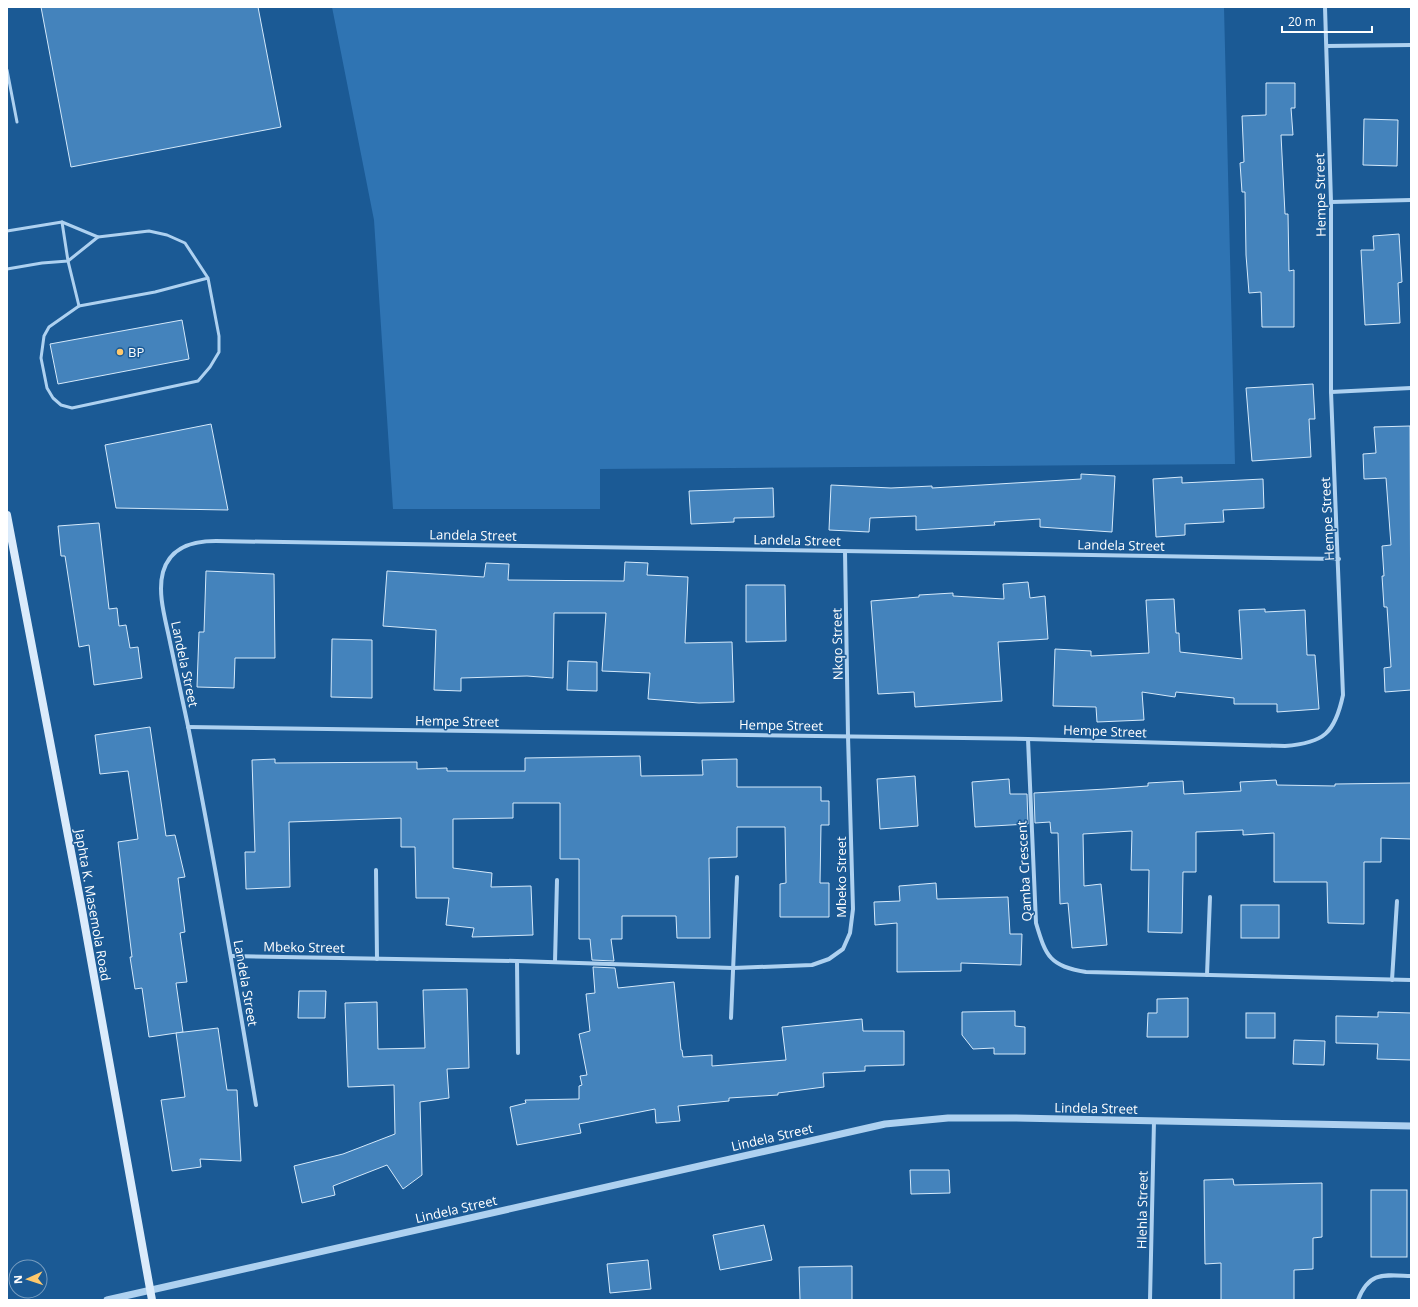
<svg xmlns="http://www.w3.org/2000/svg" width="1418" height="1307" font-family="'Open Sans',sans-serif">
	<rect width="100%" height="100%" fill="#1b5a95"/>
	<path fill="#2f74b3" d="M 332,7 L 1224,7 L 1235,464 L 600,469 L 600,509 L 393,509 L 374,220 Z"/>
	<g fill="#4483bc" stroke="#d4e9fb">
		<path d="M 41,7 L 258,7 L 281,127 L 71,167 Z"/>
		<path d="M 1266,83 L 1295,83 L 1295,108 L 1291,108 L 1293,135 L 1281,135 L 1285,214 L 1288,214 L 1289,271 L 1294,270 L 1294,327 L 1262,327 L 1261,292 L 1249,293 L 1246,255 L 1245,192 L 1242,192 L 1240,163 L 1244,162 L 1242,116 L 1266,115 Z"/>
		<path d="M 1364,119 L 1398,120 L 1397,166 L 1363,165 Z"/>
		<path d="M 1399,234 L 1402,282 L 1398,283 L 1400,323 L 1365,325 L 1361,250 L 1374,250 L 1373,236 Z"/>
		<path d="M 182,320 L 189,359 L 58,384 L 50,344 Z"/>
		<path d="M 1313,384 L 1315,419 L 1309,419 L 1311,457 L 1252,461 L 1246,388 Z"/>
		<path d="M 211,424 L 228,510 L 116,508 L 105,445 Z"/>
		<path d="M 1410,426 L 1411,690 L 1385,692 L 1384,668 L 1391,667 L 1387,607 L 1384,607 L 1382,576 L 1384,576 L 1382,546 L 1391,545 L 1386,478 L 1364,479 L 1363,454 L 1376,453 L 1374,427 Z"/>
		<path d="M 1081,474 L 1115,476 L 1112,532 L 1040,527 L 1040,519 L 994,522 L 995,525 L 916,530 L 916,516 L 870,518 L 869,532 L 829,530 L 831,485 L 891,488 L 932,486 L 932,488 L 1081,479 Z"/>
		<path d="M 1182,477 L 1182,483 L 1263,479 L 1264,508 L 1223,510 L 1224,522 L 1185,524 L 1185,535 L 1156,537 L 1153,479 Z"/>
		<path d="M 773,488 L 774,517 L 734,518 L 734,522 L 691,524 L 689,491 Z"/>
		<path d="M 99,523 L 109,609 L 117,608 L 119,626 L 126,625 L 130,648 L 138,647 L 142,678 L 94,685 L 89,645 L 79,647 L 65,556 L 61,556 L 58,526 Z"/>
		<path d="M 625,562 L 648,563 L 647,575 L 688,577 L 685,643 L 732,642 L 734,702 L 699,703 L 648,699 L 650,673 L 602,671 L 606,613 L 554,613 L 553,678 L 527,676 L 461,678 L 461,691 L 434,690 L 436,630 L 383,626 L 387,571 L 484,577 L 486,563 L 509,564 L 508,580 L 624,581 Z"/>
		<path d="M 206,571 L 274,574 L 275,658 L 235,658 L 234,688 L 197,687 L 199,632 L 204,632 Z"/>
		<path d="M 1028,582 L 1030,598 L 1045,596 L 1048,639 L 998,642 L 1002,701 L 915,707 L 914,692 L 878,694 L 871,601 L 919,597 L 919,595 L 953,593 L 953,596 L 1004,599 L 1003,584 Z"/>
		<path d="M 746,585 L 785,585 L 786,641 L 746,642 Z"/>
		<path d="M 1174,599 L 1176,633 L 1179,633 L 1180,652 L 1242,659 L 1239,610 L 1265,609 L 1265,612 L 1305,610 L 1307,655 L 1315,655 L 1319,709 L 1277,712 L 1277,704 L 1234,704 L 1234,698 L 1176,692 L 1175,697 L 1142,692 L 1144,720 L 1097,722 L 1096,707 L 1053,706 L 1055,649 L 1091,651 L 1091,656 L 1149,653 L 1146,600 Z"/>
		<path d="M 332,639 L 372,640 L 372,698 L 331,697 Z"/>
		<path d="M 568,661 L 597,662 L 597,691 L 567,690 Z"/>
		<path d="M 150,727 L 166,836 L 175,835 L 185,877 L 178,878 L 185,932 L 180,933 L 187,982 L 176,983 L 183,1032 L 149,1037 L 142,988 L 135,989 L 130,957 L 132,957 L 118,842 L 138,839 L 128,771 L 100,774 L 95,735 Z"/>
		<path d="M 640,756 L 641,776 L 703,775 L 702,760 L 737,759 L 737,787 L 821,787 L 821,801 L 829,801 L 829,825 L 821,825 L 820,883 L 829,883 L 829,917 L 780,917 L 780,884 L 786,883 L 785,827 L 737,827 L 737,857 L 709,858 L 710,938 L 677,938 L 676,916 L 622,916 L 622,939 L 611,939 L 614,961 L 592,960 L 590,939 L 579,939 L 579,859 L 560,859 L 560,803 L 513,803 L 513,818 L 453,819 L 453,868 L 492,873 L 491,887 L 531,886 L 533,935 L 472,937 L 474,928 L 446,925 L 449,898 L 416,898 L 415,847 L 401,847 L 401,818 L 289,822 L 290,887 L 246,889 L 245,852 L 255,852 L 252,760 L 275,759 L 275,763 L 417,762 L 417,769 L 447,768 L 447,771 L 525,771 L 525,758 Z"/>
		<path d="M 915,776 L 918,826 L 880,829 L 877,779 Z"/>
		<path d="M 1009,779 L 1010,794 L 1027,794 L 1028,824 L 975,827 L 972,782 Z"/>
		<path d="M 1276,780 L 1277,785 L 1335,786 L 1335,784 L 1411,783 L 1411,839 L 1381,838 L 1381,862 L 1364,862 L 1364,924 L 1328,923 L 1327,882 L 1274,882 L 1274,833 L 1243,835 L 1243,830 L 1196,832 L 1196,872 L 1183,872 L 1182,933 L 1148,932 L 1149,870 L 1131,870 L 1132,831 L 1083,834 L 1084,886 L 1101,884 L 1107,945 L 1072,948 L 1068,903 L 1060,904 L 1058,833 L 1051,833 L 1050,822 L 1035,823 L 1034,793 L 1106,789 L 1148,786 L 1148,783 L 1183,781 L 1184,794 L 1241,791 L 1240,782 Z"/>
		<path d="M 936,883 L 937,899 L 1008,897 L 1010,934 L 1022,934 L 1021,965 L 961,963 L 961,971 L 897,972 L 897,923 L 875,925 L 874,902 L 900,901 L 899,886 Z"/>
		<rect x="1241" y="905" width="38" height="33"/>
		<path d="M 593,967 L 615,968 L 618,988 L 674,982 L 681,1050 L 682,1050 L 683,1057 L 712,1055 L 712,1066 L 786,1060 L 782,1027 L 862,1019 L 863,1031 L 904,1031 L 904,1065 L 865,1066 L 865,1071 L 823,1073 L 824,1087 L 778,1093 L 778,1095 L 729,1098 L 729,1101 L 678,1106 L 680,1121 L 656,1123 L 655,1109 L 579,1124 L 581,1133 L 517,1145 L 510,1107 L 526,1103 L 525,1100 L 579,1099 L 579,1086 L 582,1085 L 580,1076 L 587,1075 L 579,1034 L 590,1031 L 586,994 L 595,993 Z"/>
		<path d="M 467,989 L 469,1068 L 447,1069 L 449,1098 L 420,1102 L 422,1175 L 403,1189 L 387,1165 L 333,1186 L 335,1195 L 302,1203 L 294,1166 L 343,1154 L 395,1134 L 394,1085 L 348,1087 L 345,1003 L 377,1002 L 378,1049 L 425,1048 L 423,990 Z"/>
		<path d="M 299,991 L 326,991 L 325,1018 L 298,1018 Z"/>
		<path d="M 1188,998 L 1188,1037 L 1147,1037 L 1148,1013 L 1157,1013 L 1157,999 Z"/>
		<path d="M 1015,1011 L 1015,1026 L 1025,1027 L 1025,1054 L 994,1054 L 994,1048 L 973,1049 L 962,1035 L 962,1012 Z"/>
		<path d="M 1378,1012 L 1411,1013 L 1411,1060 L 1377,1059 L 1378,1044 L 1336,1043 L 1336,1016 L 1378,1017 Z"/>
		<rect x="1246" y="1013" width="29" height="25"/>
		<path d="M 218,1028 L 227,1090 L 237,1090 L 241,1161 L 200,1159 L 201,1167 L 172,1171 L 161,1100 L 185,1097 L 176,1033 Z"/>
		<path d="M 1294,1040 L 1325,1041 L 1324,1065 L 1293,1064 Z"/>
		<path d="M 910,1170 L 949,1170 L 950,1193 L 911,1194 Z"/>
		<path d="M 1233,1179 L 1234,1185 L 1322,1183 L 1322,1237 L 1313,1238 L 1313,1269 L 1294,1270 L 1294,1300 L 1221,1300 L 1221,1263 L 1205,1264 L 1204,1180 Z"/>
		<rect x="1371" y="1190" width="36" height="67"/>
		<path d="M 764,1225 L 772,1260 L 720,1270 L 713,1235 Z"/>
		<path d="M 648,1260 L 651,1289 L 610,1293 L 607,1264 Z"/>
		<path d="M 852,1266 L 852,1300 L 800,1300 L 799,1267 Z"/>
	</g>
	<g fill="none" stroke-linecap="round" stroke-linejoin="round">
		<g stroke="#aed1f0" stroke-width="3">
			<path d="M 7,70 L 17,122"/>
			<path d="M 62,222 L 68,261 L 79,306"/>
			<path d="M 7,231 L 62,222 L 98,237"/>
			<path d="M 7,269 L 42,263 L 68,261 L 98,237 L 149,231 L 167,235 L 185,243 L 208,278 L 219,336 L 219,352 L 210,367 L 198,381 L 72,408 L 61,405 L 53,398 L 47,388 L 41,358 L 44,336 L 49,327 L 79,306 L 155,292 L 208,278"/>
		</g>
		<g stroke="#aed1f0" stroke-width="4">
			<path d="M 1327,46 L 1411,45"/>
			<path d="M 1331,202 L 1411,200"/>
			<path d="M 1331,392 L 1411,388"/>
			<path d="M 188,727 L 1028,739 L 1285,746 C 1324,743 1335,733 1343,695 L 1331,392 L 1331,202 L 1325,7"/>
			<path d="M 1028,739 L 1036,923 C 1046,957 1050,966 1086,972 L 1411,980"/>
			<path d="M 376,870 L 377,959"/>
			<path d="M 231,956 L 517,961 L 733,968 L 812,965 L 829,959 L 843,949 L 850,933 L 853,909 L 848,736 L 845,551"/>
			<path d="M 517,961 L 518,1053"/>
			<path d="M 555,962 L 557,880"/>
			<path d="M 1207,975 L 1210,897"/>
			<path d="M 1392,980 L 1397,901"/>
			<path d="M 731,1018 L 737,877"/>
			<path d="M 256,1105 C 235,979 213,852 188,726 C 182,698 176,670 170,642 C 166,621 157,594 163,572 C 170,547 192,541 216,541 L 1339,559"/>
			<path d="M 1150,1300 L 1154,1121"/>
			<path d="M 1358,1300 C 1369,1271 1384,1275 1411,1276"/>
		</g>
		<path stroke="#aed1f0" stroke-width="7" d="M 107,1300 L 885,1124 L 948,1118 L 1012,1118 L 1411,1126"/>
		<path stroke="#dbebfb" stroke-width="8" d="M 7,515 L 81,904 L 152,1300"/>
	</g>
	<circle fill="#ffc96c" stroke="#1b5a95" stroke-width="1.5" cx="120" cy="352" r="4"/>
	<g text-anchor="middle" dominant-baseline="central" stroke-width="3" stroke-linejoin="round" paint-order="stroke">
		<g font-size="13" fill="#fff" stroke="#1b5a95">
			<text transform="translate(1320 195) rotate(-91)">Hempe Street</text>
			<text transform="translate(1327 519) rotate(-93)">Hempe Street</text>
			<text transform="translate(473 535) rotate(1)">Landela Street</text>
			<text transform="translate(797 540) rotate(1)">Landela Street</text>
			<text transform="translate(1121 545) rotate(1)">Landela Street</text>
			<text transform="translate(837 644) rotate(-91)">Nkqo Street</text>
			<text transform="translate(185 664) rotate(78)">Landela Street</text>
			<text transform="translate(457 721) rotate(1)">Hempe Street</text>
			<text transform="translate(781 725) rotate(1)">Hempe Street</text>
			<text transform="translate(1105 731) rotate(2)">Hempe Street</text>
			<text transform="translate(1024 871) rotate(-93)">Qamba Crescent</text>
			<text transform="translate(841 877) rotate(-90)">Mbeko Street</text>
			<text transform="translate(93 905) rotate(80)">Japhta K. Masemola Road</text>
			<text transform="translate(304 947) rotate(1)">Mbeko Street</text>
			<text transform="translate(246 983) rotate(80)">Landela Street</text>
			<text transform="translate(1096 1108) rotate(1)">Lindela Street</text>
			<text transform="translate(772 1137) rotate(-13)">Lindela Street</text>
			<text transform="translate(456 1209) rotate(-13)">Lindela Street</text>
			<text transform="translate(1142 1210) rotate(-89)">Hlehla Street</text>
		</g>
		<g font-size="13" fill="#fff" stroke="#1b5a95" text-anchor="start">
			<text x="128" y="352">BP</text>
		</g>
	</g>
	<rect width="1418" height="1307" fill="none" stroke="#ffffff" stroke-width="16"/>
	<g transform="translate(28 1279) rotate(267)"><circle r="19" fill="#1b5a95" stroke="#769cbf"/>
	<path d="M0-3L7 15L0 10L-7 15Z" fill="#ffc96c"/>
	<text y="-6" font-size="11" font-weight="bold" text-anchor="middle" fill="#ffffff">N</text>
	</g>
	<path d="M1282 26v6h90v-6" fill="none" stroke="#ffffff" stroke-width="2"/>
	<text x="1288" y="26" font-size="12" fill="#ffffff" stroke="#1b5a95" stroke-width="3" paint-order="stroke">20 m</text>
</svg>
